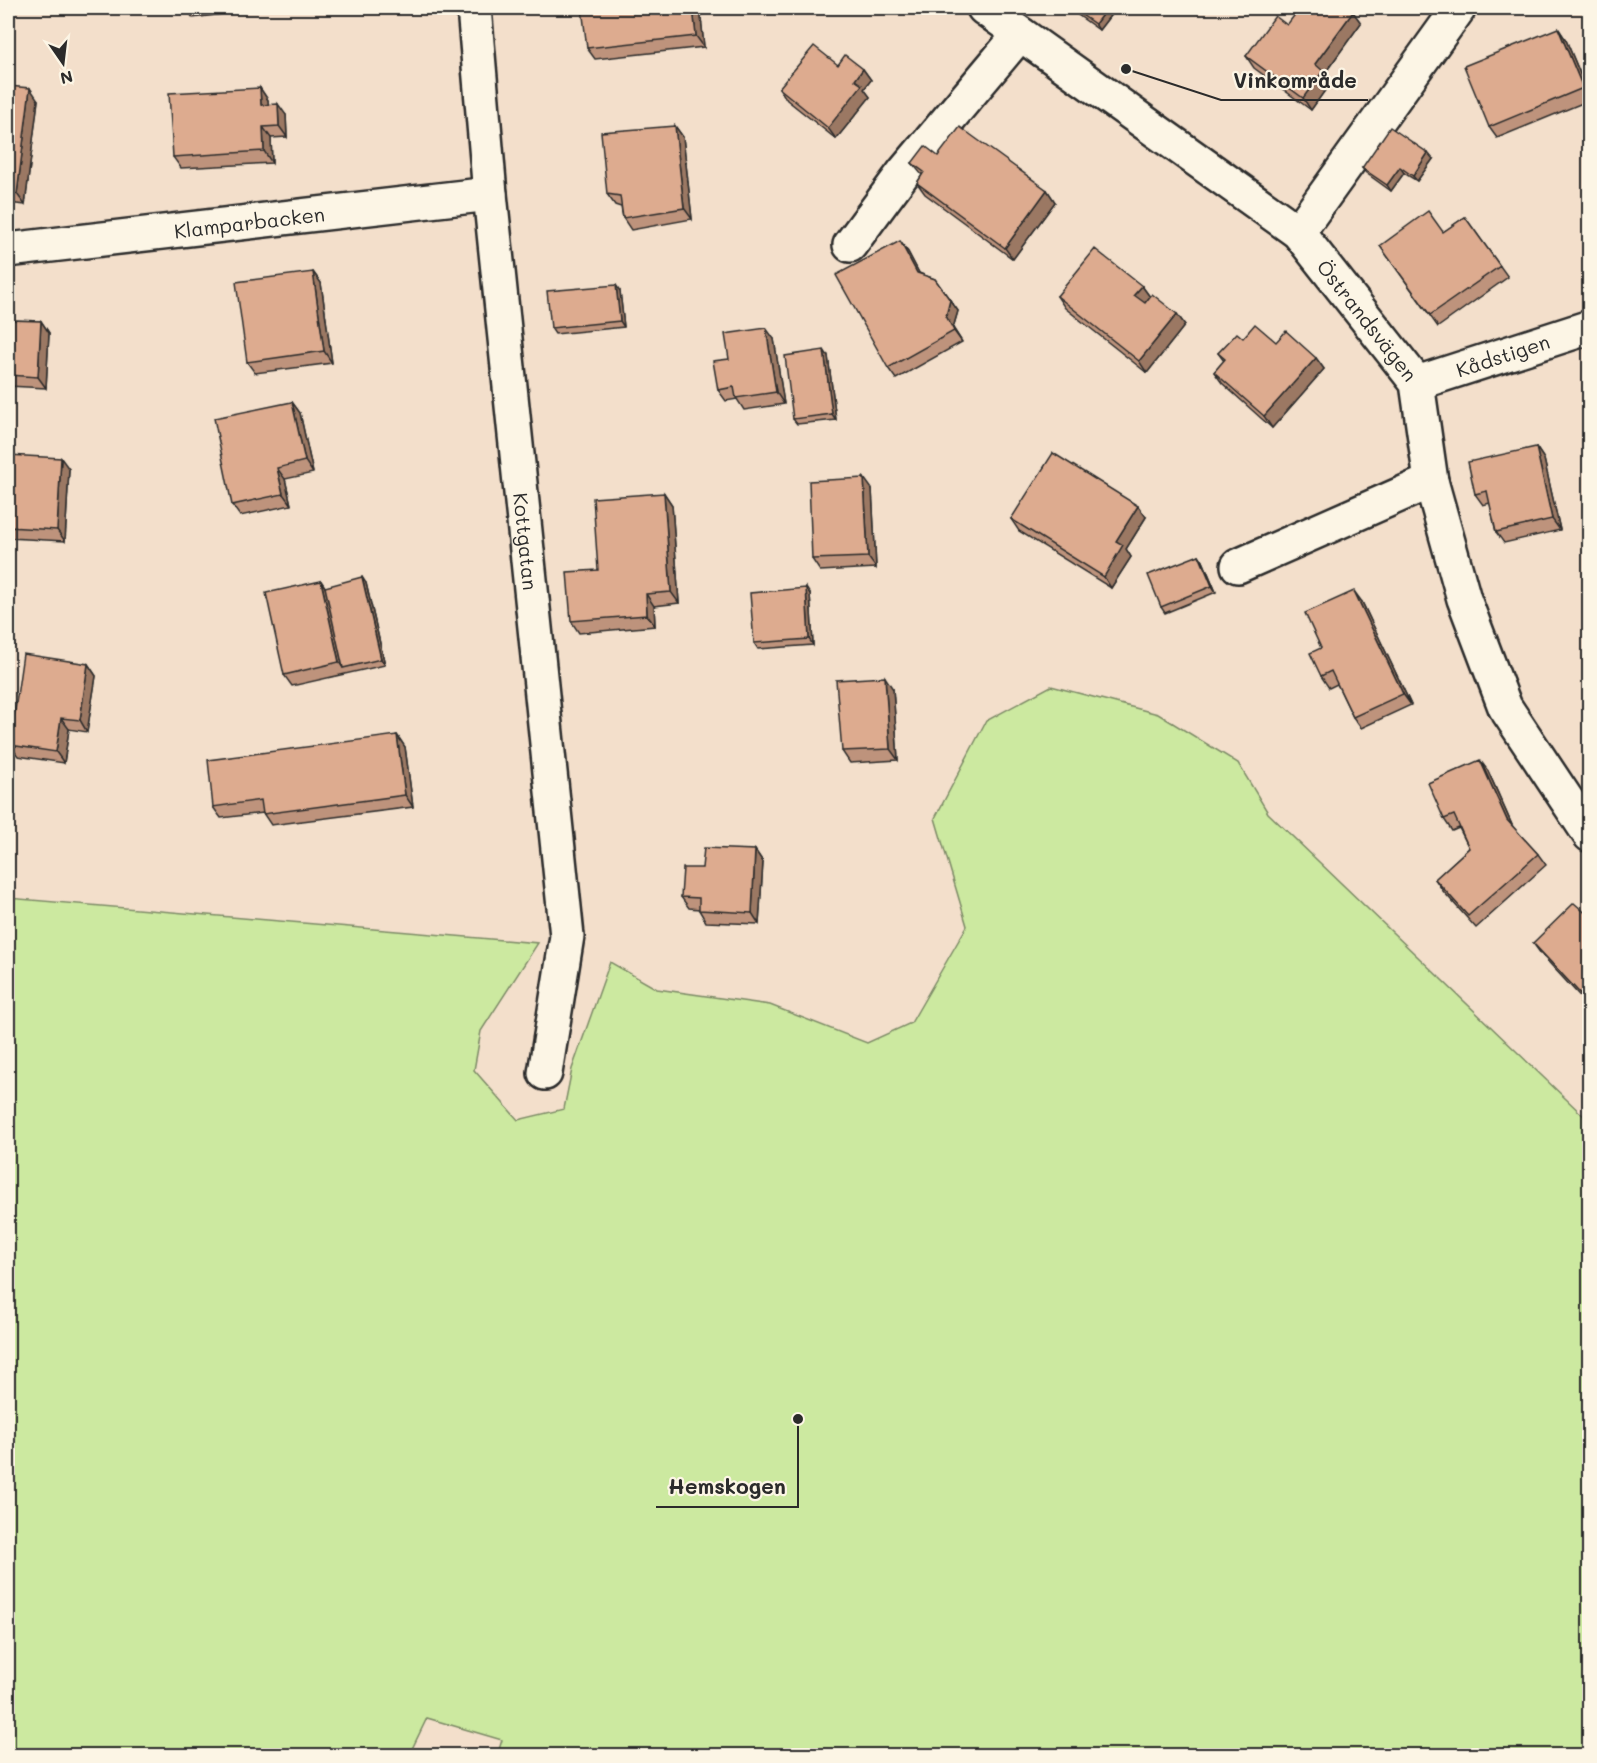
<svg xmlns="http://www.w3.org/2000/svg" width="1597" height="1763" font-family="Mali,sans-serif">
	<rect width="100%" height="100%" fill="#f3dfcb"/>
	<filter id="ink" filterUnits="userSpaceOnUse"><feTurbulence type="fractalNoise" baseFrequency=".0167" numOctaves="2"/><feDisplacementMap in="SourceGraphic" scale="12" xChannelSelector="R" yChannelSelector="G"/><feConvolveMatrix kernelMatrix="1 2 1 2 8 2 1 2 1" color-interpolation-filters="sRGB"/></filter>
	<g filter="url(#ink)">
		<path fill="#cce9a0" stroke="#7c8a66" stroke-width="1.5" d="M 1051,686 L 1158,714 L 1238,763 L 1268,813 L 1589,1121 L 1589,1755 L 497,1756 L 502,1740 L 427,1718 L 409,1755 L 8,1755 L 8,898 L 538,943 L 481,1031 L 474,1070 L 518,1120 L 564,1109 L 572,1069 L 610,962 L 657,989 L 770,1005 L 867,1043 L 911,1023 L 967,926 L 935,818 L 986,721 Z"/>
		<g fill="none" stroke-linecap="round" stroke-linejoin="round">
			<defs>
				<g id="minor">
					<path id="s1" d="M 474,8 L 490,194 L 567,936 L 545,1073"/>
					<path id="s2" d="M 984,8 L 1298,232 L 1417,383 L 1431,481 L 1464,599 L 1505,707 L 1590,835"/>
					<path d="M 1298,232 L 1459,8"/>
					<path d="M 850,245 L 904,172 L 1020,34"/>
					<path id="s3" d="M 8,250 L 490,194"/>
					<path id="s4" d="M 1417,383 L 1590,327"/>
					<path d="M 1238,566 L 1431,481"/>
				</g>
			</defs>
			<use href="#minor" stroke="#2b2b2b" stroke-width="38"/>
			<use href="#minor" stroke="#fcf5e5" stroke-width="33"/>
		</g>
		<g fill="#be937b" stroke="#2b2b2b" stroke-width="1.5">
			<path d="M 186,8 L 239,8 L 239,12 L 193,18 Z"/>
			<path d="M 700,8 L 704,47 L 595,59 L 587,48 Z"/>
			<path d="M 1068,8 L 1116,8 L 1099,30 Z"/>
			<path d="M 1353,12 L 1361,23 L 1325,73 L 1331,82 L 1311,110 L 1254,68 L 1246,56 L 1287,25 Z"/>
			<path d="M 1558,28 L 1566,40 L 1590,97 L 1590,100 L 1497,138 L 1489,127 Z"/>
			<path d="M 863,69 L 871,80 L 864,89 L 870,97 L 836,139 L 787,100 L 779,88 Z"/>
			<path d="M 8,86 L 38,100 L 25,205 L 8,203 Z"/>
			<path d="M 260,88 L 268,100 L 268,104 L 286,115 L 287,137 L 271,138 L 272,163 L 181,168 L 173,157 Z"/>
			<path d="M 675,126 L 683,137 L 692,219 L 631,230 L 623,218 L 621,207 L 615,205 L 607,194 Z"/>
			<path d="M 938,156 L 1047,190 L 1055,202 L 1013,259 L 925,194 L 917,183 L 922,175 L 912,163 Z"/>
			<path d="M 1433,159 L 1417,181 L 1404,173 L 1391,191 L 1366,173 L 1362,168 Z"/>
			<path d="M 1465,217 L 1508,277 L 1438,327 L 1380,246 L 1443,232 Z"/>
			<path d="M 908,252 L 919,273 L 935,279 L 958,311 L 953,328 L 962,342 L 896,379 L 888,368 Z"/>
			<path d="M 313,272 L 321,283 L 332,363 L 255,373 L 247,362 Z"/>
			<path d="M 1142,286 L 1150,297 L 1145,303 L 1177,314 L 1185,325 L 1147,373 L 1065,308 L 1057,296 Z"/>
			<path d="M 620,291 L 624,327 L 555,334 L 551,328 Z"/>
			<path d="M 8,320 L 41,321 L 49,333 L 46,388 L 8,386 Z"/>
			<path d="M 1243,338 L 1316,358 L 1324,369 L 1272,428 L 1222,383 L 1214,372 L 1224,361 L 1218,353 Z"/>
			<path d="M 774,339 L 784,404 L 744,410 L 737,399 L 726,401 L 718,390 L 729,359 Z"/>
			<path d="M 828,356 L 836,420 L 797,424 L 793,419 Z"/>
			<path d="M 292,402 L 300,413 L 313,473 L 285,479 L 291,505 L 240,516 L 232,505 Z"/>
			<path d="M 1536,447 L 1544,459 L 1560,530 L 1504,543 L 1496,532 L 1490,503 L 1483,505 L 1475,494 Z"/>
			<path d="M 8,455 L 69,469 L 65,541 L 8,538 Z"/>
			<path d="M 872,489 L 876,568 L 820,571 L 812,559 Z"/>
			<path d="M 664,493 L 672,505 L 679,603 L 654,606 L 655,626 L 579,633 L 571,621 L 598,570 Z"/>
			<path d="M 1146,517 L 1126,549 L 1131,557 L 1111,588 L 1019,531 L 1011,519 Z"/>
			<path d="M 1199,555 L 1203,561 L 1216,592 L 1165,613 L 1161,607 Z"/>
			<path d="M 321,581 L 325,587 L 366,583 L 385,665 L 292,686 L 284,675 Z"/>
			<path d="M 810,594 L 813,645 L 758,649 L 754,643 Z"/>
			<path d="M 1362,602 L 1411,705 L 1361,728 L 1353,717 L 1337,684 L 1329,688 L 1321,676 L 1321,648 Z"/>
			<path d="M 88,664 L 96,676 L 87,732 L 69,729 L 64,763 L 18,756 L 10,745 Z"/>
			<path d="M 893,689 L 898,760 L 850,763 L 842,751 Z"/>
			<path d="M 397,735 L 405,747 L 413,807 L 271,825 L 263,813 L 221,818 L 213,807 Z"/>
			<path d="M 1488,771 L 1513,827 L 1538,854 L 1546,865 L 1476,928 L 1443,891 L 1435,879 L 1469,848 L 1459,828 L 1452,831 L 1444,819 Z"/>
			<path d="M 755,850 L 763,862 L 759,924 L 706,922 L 699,910 L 699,909 L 689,908 L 681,897 L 702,868 Z"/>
			<path d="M 1590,917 L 1590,1007 L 1541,954 L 1533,943 Z"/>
		</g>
		<g fill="#9b7864" stroke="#2b2b2b" stroke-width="1.5">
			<path d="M 693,8 L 700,8 L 704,47 L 696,36 Z"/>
			<path d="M 1107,8 L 1116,8 L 1099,30 L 1095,24 Z"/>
			<path d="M 1353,12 L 1361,23 L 1325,73 L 1331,82 L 1311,110 L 1303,98 L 1315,64 Z"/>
			<path d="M 1558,28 L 1566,40 L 1590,98 L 1583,88 Z"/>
			<path d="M 863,69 L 871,80 L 864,89 L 870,97 L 836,139 L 828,128 L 855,80 Z"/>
			<path d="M 30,88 L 38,100 L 25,205 L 17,194 Z"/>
			<path d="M 260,88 L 268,100 L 269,116 L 261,105 Z"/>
			<path d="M 278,104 L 286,115 L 287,137 L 279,126 Z"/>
			<path d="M 675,126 L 683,137 L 692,219 L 684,208 Z"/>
			<path d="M 263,127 L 271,138 L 272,163 L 264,151 Z"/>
			<path d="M 1428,153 L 1433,159 L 1417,181 L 1413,176 Z"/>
			<path d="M 1400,167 L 1404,173 L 1391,191 L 1387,185 Z"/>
			<path d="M 1047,190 L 1055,202 L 1013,259 L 1005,248 Z"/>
			<path d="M 900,241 L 908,252 L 925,284 L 917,273 Z"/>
			<path d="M 313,272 L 321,283 L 332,363 L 324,351 Z"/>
			<path d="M 616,285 L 620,291 L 624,327 L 620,321 Z"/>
			<path d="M 1142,286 L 1150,297 L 1142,306 L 1134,295 Z"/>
			<path d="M 950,300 L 958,311 L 953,328 L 962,342 L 954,331 L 946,316 Z"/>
			<path d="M 1177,314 L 1185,325 L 1147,373 L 1139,361 Z"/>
			<path d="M 41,321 L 49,333 L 46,388 L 38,377 Z"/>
			<path d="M 766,328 L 774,339 L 784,404 L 776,392 Z"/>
			<path d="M 824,350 L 828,356 L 836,420 L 832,414 Z"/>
			<path d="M 1316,358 L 1324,369 L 1272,428 L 1264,416 Z"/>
			<path d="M 292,402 L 300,413 L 313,473 L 305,461 Z"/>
			<path d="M 1536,447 L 1544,459 L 1560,530 L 1552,519 Z"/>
			<path d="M 61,458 L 69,469 L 65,541 L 57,530 Z"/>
			<path d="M 277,468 L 285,479 L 291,505 L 283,494 Z"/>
			<path d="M 864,478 L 872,489 L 876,568 L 868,557 Z"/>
			<path d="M 664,493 L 672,505 L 679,603 L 671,592 Z"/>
			<path d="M 1138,506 L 1146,517 L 1126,549 L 1131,557 L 1111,588 L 1104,577 L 1116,541 Z"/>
			<path d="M 1199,555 L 1203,561 L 1216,592 L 1212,586 Z"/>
			<path d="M 362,577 L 366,583 L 385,665 L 381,659 Z"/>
			<path d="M 321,581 L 329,593 L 343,668 L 339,662 Z"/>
			<path d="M 806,588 L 810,594 L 813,645 L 809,639 Z"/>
			<path d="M 1354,591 L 1362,602 L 1411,705 L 1403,694 Z"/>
			<path d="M 646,594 L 654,606 L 655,626 L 647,615 Z"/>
			<path d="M 88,664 L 96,676 L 87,732 L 80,720 Z"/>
			<path d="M 885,677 L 893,689 L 898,760 L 890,749 Z"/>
			<path d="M 61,718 L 69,729 L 64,763 L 56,752 Z"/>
			<path d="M 397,735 L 405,747 L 413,807 L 405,795 Z"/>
			<path d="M 1480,760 L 1488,771 L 1515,832 L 1507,820 Z"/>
			<path d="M 755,850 L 763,862 L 759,924 L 752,913 Z"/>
		</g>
		<g fill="#ddab8f" stroke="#2b2b2b" stroke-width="1.5">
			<path d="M 582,8 L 693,8 L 696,36 L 587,48 Z"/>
			<path d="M 1072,8 L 1107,8 L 1095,24 Z"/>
			<path d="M 1300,8 L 1347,8 L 1353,12 L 1315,64 L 1323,71 L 1303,98 L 1246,56 L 1275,16 L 1287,25 Z"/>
			<path d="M 1558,28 L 1583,88 L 1489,127 L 1464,66 Z"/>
			<path d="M 814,46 L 838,65 L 845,55 L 863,69 L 855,80 L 862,85 L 828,128 L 779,88 Z"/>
			<path d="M 8,86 L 30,88 L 17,194 L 8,193 Z"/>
			<path d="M 260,88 L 261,105 L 278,104 L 279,126 L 263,127 L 264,151 L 173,157 L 169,93 Z"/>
			<path d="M 675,126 L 684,208 L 623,218 L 620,196 L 607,194 L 601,132 Z"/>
			<path d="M 960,127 L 1047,190 L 1005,248 L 917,183 L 924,172 L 912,163 L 925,146 L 938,156 Z"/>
			<path d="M 1390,127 L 1428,153 L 1413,176 L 1400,167 L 1387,185 L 1362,168 Z"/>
			<path d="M 1428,211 L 1443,232 L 1465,217 L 1500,266 L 1430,315 L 1380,246 Z"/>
			<path d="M 900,241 L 917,273 L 935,279 L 950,300 L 946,316 L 954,331 L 888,368 L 836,275 Z"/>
			<path d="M 1095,249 L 1142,286 L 1134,295 L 1145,303 L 1152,294 L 1177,314 L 1139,361 L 1057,296 Z"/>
			<path d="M 313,272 L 324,351 L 247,362 L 236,282 Z"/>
			<path d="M 616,285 L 620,321 L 551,328 L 547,291 Z"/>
			<path d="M 8,320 L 41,321 L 38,377 L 8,375 Z"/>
			<path d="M 1255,324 L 1276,342 L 1286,331 L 1316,358 L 1264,416 L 1214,372 L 1225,359 L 1218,353 L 1237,333 L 1243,338 Z"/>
			<path d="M 766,328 L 776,392 L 736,398 L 734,387 L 718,390 L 713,361 L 729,359 L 725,334 Z"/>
			<path d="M 824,350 L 832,414 L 793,419 L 785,356 Z"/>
			<path d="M 292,402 L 305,461 L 277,468 L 283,494 L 232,505 L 214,418 Z"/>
			<path d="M 1536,447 L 1552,519 L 1496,532 L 1487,491 L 1475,494 L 1468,462 Z"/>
			<path d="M 1053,453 L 1138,506 L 1116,541 L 1123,545 L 1104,577 L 1011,519 Z"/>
			<path d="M 8,455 L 61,458 L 57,530 L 8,527 Z"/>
			<path d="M 864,478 L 868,557 L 812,559 L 809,481 Z"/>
			<path d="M 664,493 L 671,592 L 646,594 L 647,615 L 571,621 L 567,572 L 598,570 L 593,498 Z"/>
			<path d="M 1199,555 L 1212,586 L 1161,607 L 1148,575 Z"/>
			<path d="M 362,577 L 381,659 L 343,668 L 325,587 Z"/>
			<path d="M 321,581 L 339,662 L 284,675 L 266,593 Z"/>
			<path d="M 806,588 L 809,639 L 754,643 L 750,593 Z"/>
			<path d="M 1354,591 L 1403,694 L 1353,717 L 1331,671 L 1321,676 L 1310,653 L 1321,648 L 1305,613 Z"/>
			<path d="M 23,654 L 88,664 L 80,720 L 61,718 L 56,752 L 10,745 Z"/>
			<path d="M 885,677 L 890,749 L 842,751 L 836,680 Z"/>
			<path d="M 397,735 L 405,795 L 263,814 L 261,800 L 213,807 L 208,760 Z"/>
			<path d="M 1480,760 L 1507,820 L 1538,854 L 1468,916 L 1435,879 L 1469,848 L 1454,815 L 1444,819 L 1428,783 Z"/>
			<path d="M 704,848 L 755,850 L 752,913 L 699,910 L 699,898 L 681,897 L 683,868 L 702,868 Z"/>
			<path d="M 1574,903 L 1590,917 L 1590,1004 L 1533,943 Z"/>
		</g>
	</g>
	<g text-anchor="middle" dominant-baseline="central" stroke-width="4.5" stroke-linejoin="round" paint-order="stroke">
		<g font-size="20" fill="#2b2b2b" stroke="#fcf5e5">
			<text stroke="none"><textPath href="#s3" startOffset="243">Klamparbacken</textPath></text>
			<text stroke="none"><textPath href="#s2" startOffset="498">Östrandsvägen</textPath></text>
			<text stroke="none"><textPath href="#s4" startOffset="90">Kådstigen</textPath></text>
			<text stroke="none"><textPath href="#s1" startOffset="536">Kottgatan</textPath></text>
		</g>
	</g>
	<path fill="none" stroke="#2b2b2b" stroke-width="2" d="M1126 69L1221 100H1368M798 1419L798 1507H656"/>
	<g fill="#2b2b2b" stroke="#fcf5e5" stroke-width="2">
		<circle cx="1126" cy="69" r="6"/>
		<circle cx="798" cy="1419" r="6"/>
	</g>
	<g font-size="21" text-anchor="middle" font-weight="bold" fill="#2b2b2b" stroke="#fcf5e5" stroke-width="4.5" stroke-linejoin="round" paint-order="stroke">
		<text x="1295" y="88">Vinkområde</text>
		<text x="727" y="1494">Hemskogen</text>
	</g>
	<rect width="1597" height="1763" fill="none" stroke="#fcf5e5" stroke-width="30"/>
	<rect x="15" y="15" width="1567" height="1733" fill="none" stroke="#2b2b2b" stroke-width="2" filter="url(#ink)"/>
	<g transform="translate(63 63) rotate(166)" stroke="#fcf5e5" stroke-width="4.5" paint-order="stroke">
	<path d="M0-4.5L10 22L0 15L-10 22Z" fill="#2b2b2b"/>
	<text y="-9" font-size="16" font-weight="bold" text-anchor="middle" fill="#2b2b2b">N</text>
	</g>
</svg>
